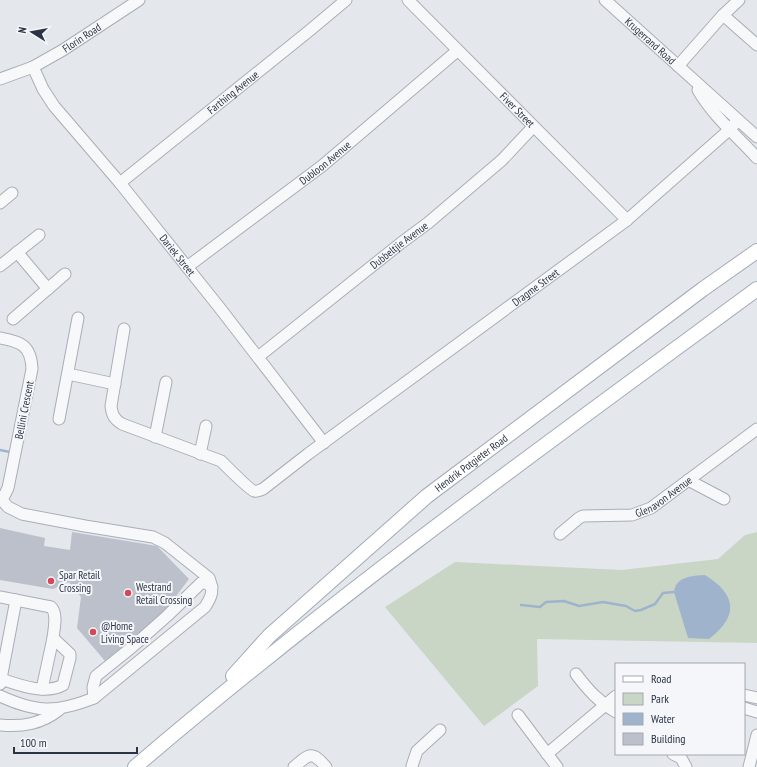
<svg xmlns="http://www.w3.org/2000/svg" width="757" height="767" font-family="'PT Sans Narrow',sans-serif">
	<rect width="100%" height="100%" fill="#e4e7ec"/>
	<path fill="#c9d6c5" d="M 757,532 L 757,643 L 537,639 L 538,686 L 484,726 L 385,607 L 455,562 L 622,570 L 718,559 L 745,535 Z"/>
	<path fill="#9fb4cc" d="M 705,575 C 737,595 739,616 709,639 L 688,638 L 674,592 C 676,576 692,576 705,575 Z"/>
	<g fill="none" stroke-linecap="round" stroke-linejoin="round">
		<g stroke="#9fb4cc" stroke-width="2.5">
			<path d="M 0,450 L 10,452"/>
			<path d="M 521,605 L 540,607 L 546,602 L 564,601 L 579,606 L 603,602 L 626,606 L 635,611 L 641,610 L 655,604 L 663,593 L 674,592"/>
		</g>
	</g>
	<path fill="#bbc0ca" d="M 0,528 L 45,538 L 44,546 L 70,550 L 72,532 L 157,546 L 189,579 L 153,627 L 105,661 L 77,628 L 81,597 L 69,582 L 53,589 L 0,580 Z"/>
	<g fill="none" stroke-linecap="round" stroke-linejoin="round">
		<defs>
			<g id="minor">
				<path id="s1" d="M 408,0 L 627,220"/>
				<path id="s2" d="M 605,0 L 757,137"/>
				<path d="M 723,15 L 757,45"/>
				<path d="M 678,66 L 723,15 L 739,0"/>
				<path id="s3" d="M 33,67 L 43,89 L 54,106 L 120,183 L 219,307 L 324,443"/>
				<path id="s4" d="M 0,79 L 33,67 L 63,50 L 139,0"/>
				<path d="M 698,90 C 713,116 737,136 757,158"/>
				<path id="s5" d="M 120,183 L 309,31 L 346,0"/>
				<path d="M 0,203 L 12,193"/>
				<path d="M 17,252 L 48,289"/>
				<path d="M 0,266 L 39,235"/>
				<path id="s6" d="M 187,267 L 322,166 L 457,51"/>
				<path d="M 13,319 L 65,274"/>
				<path id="s7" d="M 124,329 L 111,406 C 112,415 114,419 122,424 L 221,461 C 226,466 250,490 254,491 C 257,492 260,490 263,489 L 308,454 L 627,220 L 729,130 L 738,120"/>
				<path d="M 0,338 C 21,342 31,345 32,369 L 8,488 L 4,496 L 0,498"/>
				<path id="s8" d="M 258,357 L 401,243 L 428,223 L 502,160 L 533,127"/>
				<path d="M 68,374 L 115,384"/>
				<path d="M 59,419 L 78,318"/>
				<path d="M 155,437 L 166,382"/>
				<path d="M 200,454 L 206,426"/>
				<path d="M 688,480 L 724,499"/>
				<path id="s9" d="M 560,534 L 579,518 L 583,516 L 632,515 L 651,508 L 757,429"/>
				<path d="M 0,597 L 51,607 C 58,614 54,628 53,638 L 70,654 L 70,658 L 63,685 C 45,695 19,685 1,679"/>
				<path d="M 576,674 C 588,690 599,702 616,712"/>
				<path d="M 0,684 L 16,600"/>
				<path d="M 42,689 L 53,638"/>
				<path d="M 744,695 L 757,698"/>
				<path d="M 0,696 C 37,713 56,713 94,698 L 205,607 C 212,596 214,591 209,578 L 165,543 L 153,537 L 85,526 L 22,514 L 8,507 L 0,498"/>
				<path d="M 94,698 L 93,687 L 96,676 L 131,648 L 167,616 L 201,583 L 204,582 L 212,587"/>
				<path d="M 744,708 L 757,712"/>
				<path d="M 518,715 L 557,767"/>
				<path d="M 0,725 C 23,727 41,724 59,710"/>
				<path d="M 547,754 L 616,696"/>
				<path d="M 673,754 L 681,758 L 686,767"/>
				<path d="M 412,766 L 417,751 L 440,730"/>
				<path d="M 294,767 C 310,753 312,751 326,767"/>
				<path d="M 749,767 L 757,735"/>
			</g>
			<g id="major">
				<path id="s10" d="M 233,676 L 269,636 L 427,496 L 703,289 L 757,251"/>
				<path d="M 135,767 C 334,597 546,444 757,289"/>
			</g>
		</defs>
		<use href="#minor" stroke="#a9aeb7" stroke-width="13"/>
		<use href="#major" stroke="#a3abb8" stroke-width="16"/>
		<use href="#minor" stroke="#f7f8fa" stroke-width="11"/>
		<use href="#major" stroke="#fff" stroke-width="14"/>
	</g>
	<g fill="#d1495b" stroke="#f4f6f9" stroke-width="1.5">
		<circle cx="51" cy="581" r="4"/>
		<circle cx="128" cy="593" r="4"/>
		<circle cx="93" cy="632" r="4"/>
	</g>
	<g text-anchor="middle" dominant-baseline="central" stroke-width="4" stroke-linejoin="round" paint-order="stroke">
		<g font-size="11" fill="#2b3445" stroke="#f4f6f9">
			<text stroke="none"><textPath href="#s4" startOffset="92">Florin Road</textPath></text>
			<text stroke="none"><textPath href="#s2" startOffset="61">Krugerrand Road</textPath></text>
			<text stroke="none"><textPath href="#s5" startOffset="145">Farthing Avenue</textPath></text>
			<text stroke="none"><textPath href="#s1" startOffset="155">Fiver Street</textPath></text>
			<text stroke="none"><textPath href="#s6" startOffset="173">Dubloon Avenue</textPath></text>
			<text stroke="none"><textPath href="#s8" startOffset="180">Dubbeltjie Avenue</textPath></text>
			<text stroke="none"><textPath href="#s3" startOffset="238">Dariek Street</textPath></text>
			<text stroke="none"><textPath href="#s7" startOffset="599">Dragme Street</textPath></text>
			<text transform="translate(24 410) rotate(-79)">Bellini Crescent</text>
			<text stroke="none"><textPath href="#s10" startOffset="320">Hendrik Potgieter Road</textPath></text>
			<text stroke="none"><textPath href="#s9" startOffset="115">Glenavon Avenue</textPath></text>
		</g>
		<g font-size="11" fill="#2b3445" stroke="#f4f6f9" text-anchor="start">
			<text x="59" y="575">Spar Retail<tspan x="59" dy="13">Crossing</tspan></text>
			<text x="136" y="587">Westrand<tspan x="136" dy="13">Retail Crossing</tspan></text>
			<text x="101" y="626">@Home<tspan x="101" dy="13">Living Space</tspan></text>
		</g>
	</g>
	<rect x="615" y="663" width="130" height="92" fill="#f4f6f9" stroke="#a4a8b1"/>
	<rect x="623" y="676" width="20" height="6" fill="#ffffff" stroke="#a4a8b1"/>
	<text x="651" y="683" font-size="12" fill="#2b3445">Road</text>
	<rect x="623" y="693" width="20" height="12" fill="#c9d6c5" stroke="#a4a8b1"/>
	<text x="651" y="703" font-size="12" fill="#2b3445">Park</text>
	<rect x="623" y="713" width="20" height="12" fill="#9fb4cc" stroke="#a4a8b1"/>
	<text x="651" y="723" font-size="12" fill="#2b3445">Water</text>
	<rect x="623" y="733" width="20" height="12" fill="#bbc0ca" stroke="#a4a8b1"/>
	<text x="651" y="743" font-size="12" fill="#2b3445">Building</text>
	<g transform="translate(32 32) rotate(281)" stroke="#f4f6f9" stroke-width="3" paint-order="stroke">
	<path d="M0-3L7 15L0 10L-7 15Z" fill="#2b3445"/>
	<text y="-6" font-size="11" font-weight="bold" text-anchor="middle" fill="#2b3445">N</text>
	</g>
	<path d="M14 747v6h123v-6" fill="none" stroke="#2b3445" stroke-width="2"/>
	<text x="20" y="747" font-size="12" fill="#2b3445" stroke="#f4f6f9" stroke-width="3" paint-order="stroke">100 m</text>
</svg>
